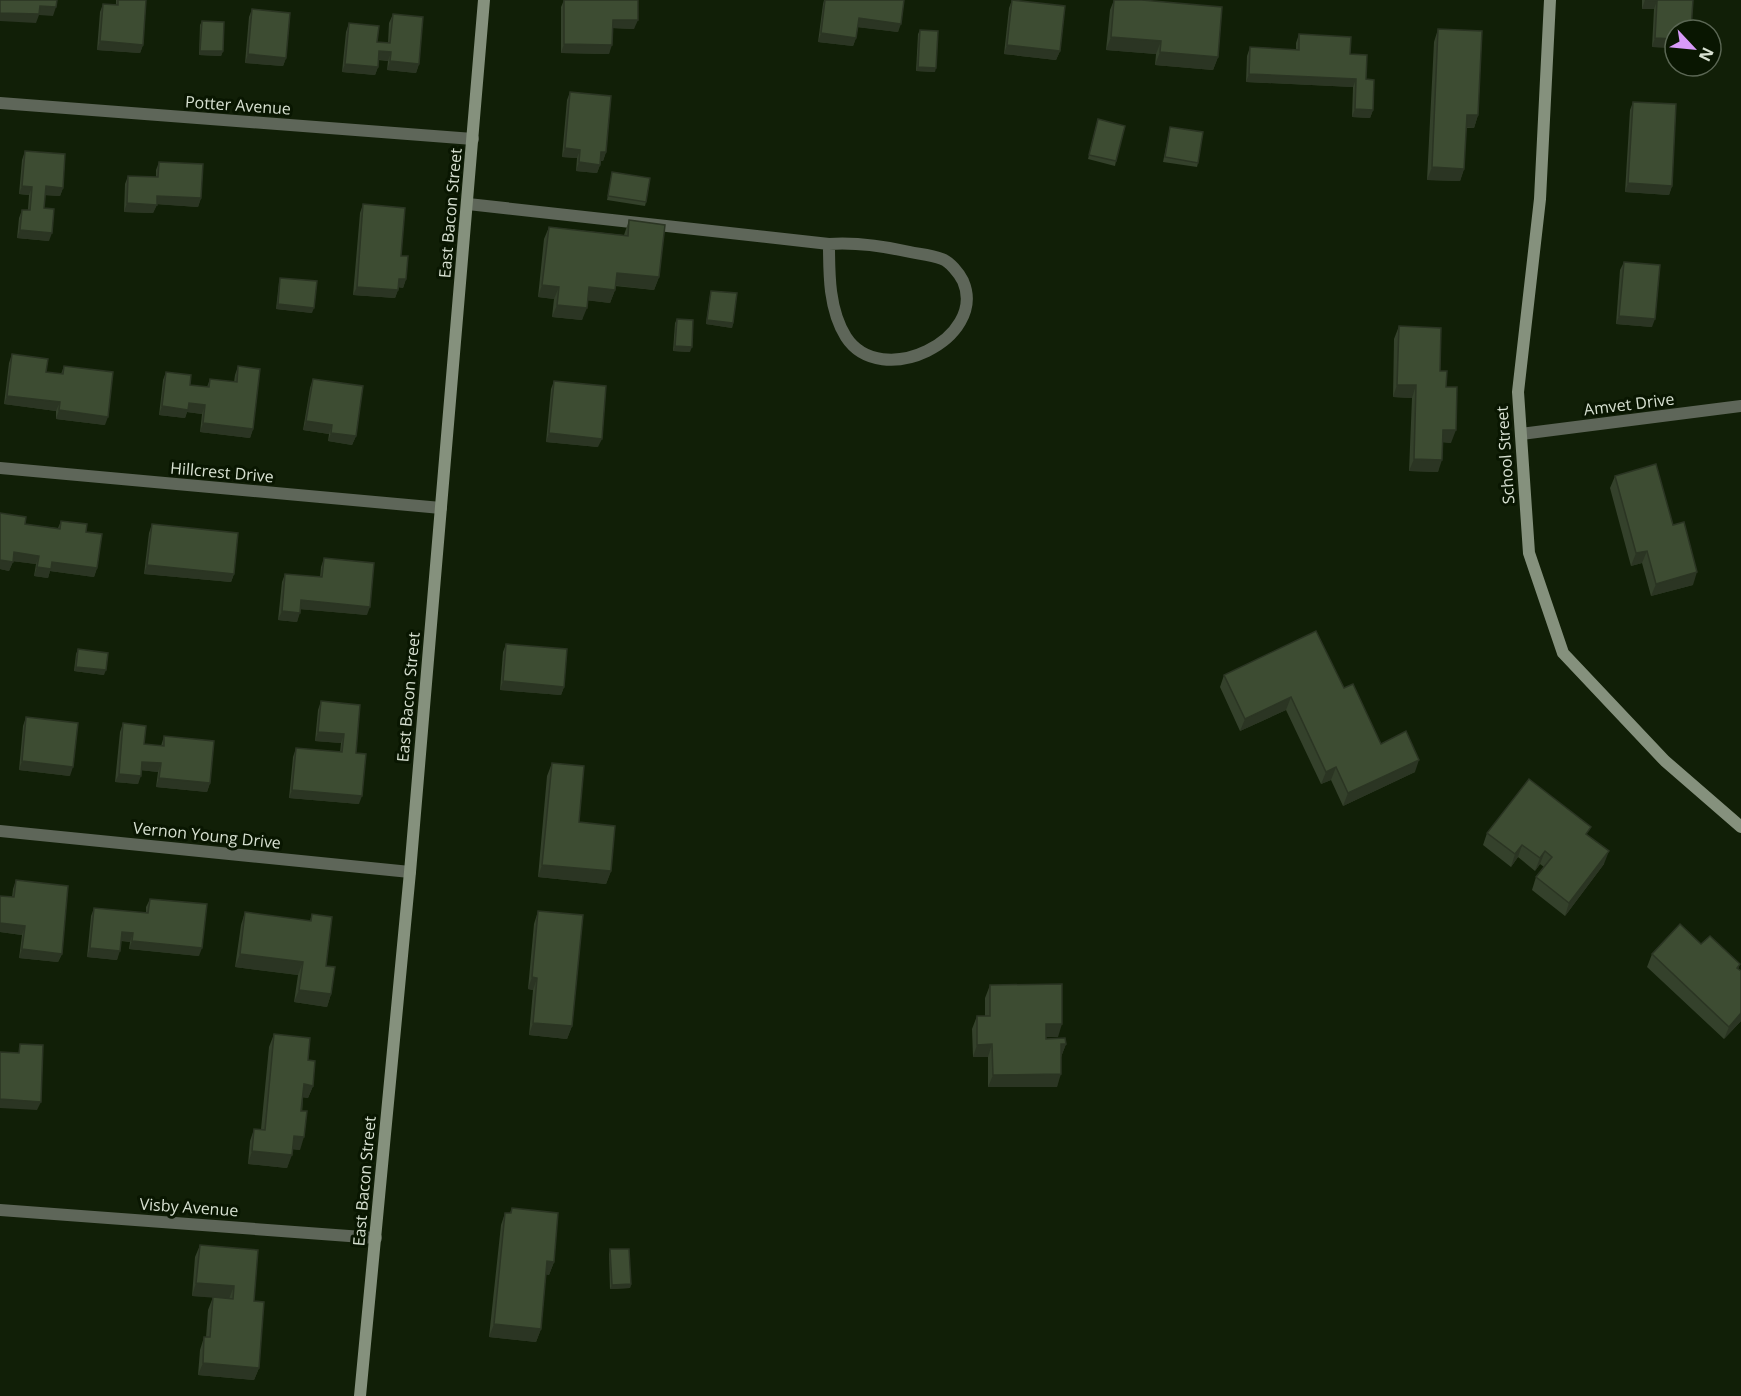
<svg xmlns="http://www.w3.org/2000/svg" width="1741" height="1396" font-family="'Open Sans',sans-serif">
	<rect width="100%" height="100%" fill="#111f07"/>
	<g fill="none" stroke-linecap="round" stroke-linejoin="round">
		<path stroke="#5e6659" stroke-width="12" d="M 468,204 L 829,244 C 857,242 883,246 910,252 C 920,254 932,255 942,259 C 950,262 959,273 963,281 C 988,339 881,391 846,337 C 829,310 829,275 829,244"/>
		<g stroke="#5e6659" stroke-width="12">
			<path d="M 0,103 L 473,139"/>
			<path d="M 1521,434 L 1741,406"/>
			<path d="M 0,468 L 441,508"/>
			<path d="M 0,831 L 410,872"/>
			<path d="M 0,1210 L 376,1238"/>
		</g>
		<g stroke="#85917d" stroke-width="12">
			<path d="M 1550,0 L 1540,199 L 1518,392 L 1529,553 L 1563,653 L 1665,761 L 1741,827"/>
			<path d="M 360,1396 L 410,872 L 484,0"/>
		</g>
	</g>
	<g fill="#34412b">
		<path d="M 116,0 L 146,0 L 143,45 L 140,53 L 97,50 L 100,12 L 103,4 L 116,5 Z"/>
		<path d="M 564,0 L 638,0 L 634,29 L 613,28 L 609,54 L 561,53 L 561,7 Z"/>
		<path d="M 824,0 L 904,0 L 898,32 L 858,27 L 856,38 L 853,46 L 818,42 L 823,4 Z"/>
		<path d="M 1012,0 L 1060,51 L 1056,60 L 1004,54 L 1009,8 Z"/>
		<path d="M 1114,0 L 1142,0 L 1218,57 L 1213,70 L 1155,65 L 1156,54 L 1106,50 L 1110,10 Z"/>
		<path d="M 1642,0 L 1693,0 L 1675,30 L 1675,48 L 1652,47 L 1654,9 L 1642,9 Z"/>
		<path d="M 252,9 L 286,58 L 283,66 L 245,63 L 249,17 Z"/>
		<path d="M 393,14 L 419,64 L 416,73 L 387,70 L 388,61 L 378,60 L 378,67 L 375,75 L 342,72 L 346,32 L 349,23 L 377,42 L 388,43 L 389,23 Z"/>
		<path d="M 202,21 L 223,51 L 221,56 L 199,55 L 200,25 Z"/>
		<path d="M 1438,29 L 1478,115 L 1474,128 L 1466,128 L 1464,169 L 1460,181 L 1427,180 L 1434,42 Z"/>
		<path d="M 920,30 L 935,72 L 916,71 L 918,34 Z"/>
		<path d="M 1299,34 L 1350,54 L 1366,79 L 1373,110 L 1370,118 L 1352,117 L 1353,87 L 1246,82 L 1247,56 L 1250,47 L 1296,50 L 1296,43 Z"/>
		<path d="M 570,92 L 606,152 L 603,161 L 601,161 L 600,165 L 597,173 L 576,171 L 577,158 L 562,157 L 567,100 Z"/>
		<path d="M 1633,102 L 1672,186 L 1669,195 L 1625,192 L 1630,110 Z"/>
		<path d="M 1098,119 L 1116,161 L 1115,166 L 1088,159 Z"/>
		<path d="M 1170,127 L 1198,163 L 1197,167 L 1163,162 Z"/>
		<path d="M 25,151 L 63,188 L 60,196 L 45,195 L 44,208 L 49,241 L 17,238 L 19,218 L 22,210 L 28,210 L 29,195 L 19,194 L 22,160 Z"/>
		<path d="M 159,162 L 201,198 L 198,207 L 157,204 L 153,213 L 124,212 L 125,184 L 128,176 L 156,177 L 156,170 Z"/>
		<path d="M 612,172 L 646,202 L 645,206 L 607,200 Z"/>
		<path d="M 363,204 L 401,256 L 406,279 L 403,288 L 399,287 L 395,298 L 353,295 L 360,213 Z"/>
		<path d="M 629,220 L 659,277 L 654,290 L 615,286 L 615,290 L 610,303 L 587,300 L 582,320 L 552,317 L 554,299 L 538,297 L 544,239 L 549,227 L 624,235 Z"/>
		<path d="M 1624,262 L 1652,327 L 1616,324 L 1620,270 Z"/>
		<path d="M 280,278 L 312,313 L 276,309 L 279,282 Z"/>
		<path d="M 711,291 L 733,323 L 732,328 L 706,324 L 710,295 Z"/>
		<path d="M 677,319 L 690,352 L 673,351 L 675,323 Z"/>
		<path d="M 1399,326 L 1440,371 L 1446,387 L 1451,443 L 1443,442 L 1438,472 L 1409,471 L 1412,398 L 1393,397 L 1394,339 Z"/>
		<path d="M 12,354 L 46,372 L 61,374 L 64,366 L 105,425 L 56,419 L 56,411 L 4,404 L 9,363 Z"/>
		<path d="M 238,366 L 253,429 L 250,438 L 200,432 L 202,414 L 187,412 L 185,418 L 159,415 L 163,380 L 166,372 L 190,385 L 207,387 L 210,379 L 234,382 L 235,375 Z"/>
		<path d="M 313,379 L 356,436 L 352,445 L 328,441 L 329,434 L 303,430 L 310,388 Z"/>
		<path d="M 554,381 L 598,447 L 546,442 L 551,389 Z"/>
		<path d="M 1615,476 L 1673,525 L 1693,585 L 1651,596 L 1642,563 L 1631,566 L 1610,488 Z"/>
		<path d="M 0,513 L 25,524 L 58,528 L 61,521 L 86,532 L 97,568 L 94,577 L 50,571 L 48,578 L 34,576 L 36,564 L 13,561 L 9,571 L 0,569 Z"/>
		<path d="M 152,524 L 234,574 L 231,582 L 144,574 L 149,533 Z"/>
		<path d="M 324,558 L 367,615 L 300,609 L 297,622 L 278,620 L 282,582 L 285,574 L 320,577 L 321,567 Z"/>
		<path d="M 506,644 L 564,687 L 561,695 L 500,690 L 503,652 Z"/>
		<path d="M 78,649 L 104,675 L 74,671 L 76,654 Z"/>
		<path d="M 1224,675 L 1344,688 L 1381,744 L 1415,772 L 1343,806 L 1331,780 L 1321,784 L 1286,710 L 1240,731 L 1220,687 Z"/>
		<path d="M 321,701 L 356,753 L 359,804 L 289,798 L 293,757 L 296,748 L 340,752 L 341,743 L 315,741 L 318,710 Z"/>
		<path d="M 26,717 L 70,776 L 19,770 L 23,726 Z"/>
		<path d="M 123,723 L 144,744 L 161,746 L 164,736 L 210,783 L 207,792 L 156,787 L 158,772 L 141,770 L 138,784 L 115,782 L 120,732 Z"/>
		<path d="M 552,763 L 579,822 L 611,871 L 606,884 L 538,877 L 547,776 Z"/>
		<path d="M 1487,833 L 1588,836 L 1604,864 L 1565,916 L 1532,890 L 1536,877 L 1544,867 L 1540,864 L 1535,871 L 1518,857 L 1511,867 L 1483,845 Z"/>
		<path d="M 16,880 L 62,954 L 58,962 L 19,958 L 22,935 L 0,932 L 0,896 L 12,897 L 13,889 Z"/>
		<path d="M 150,899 L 199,956 L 129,949 L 130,942 L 121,941 L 117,960 L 87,957 L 91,916 L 94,908 L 146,913 L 146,907 Z"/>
		<path d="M 538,911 L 572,1026 L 567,1039 L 529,1035 L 533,990 L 528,989 L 534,924 Z"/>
		<path d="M 245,912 L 310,921 L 312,914 L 326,966 L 331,994 L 327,1007 L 294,1002 L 298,975 L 235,967 L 241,925 Z"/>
		<path d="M 1701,944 L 1740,964 L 1738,969 L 1741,971 L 1741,1021 L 1724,1039 L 1647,967 L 1652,954 Z"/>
		<path d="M 990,985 L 1058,1037 L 1046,1037 L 1046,1039 L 1066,1044 L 1061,1057 L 1057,1087 L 988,1087 L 988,1057 L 973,1057 L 972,1029 L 977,1016 L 985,1016 L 985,998 Z"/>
		<path d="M 274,1034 L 308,1060 L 313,1086 L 308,1098 L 303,1097 L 300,1150 L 293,1149 L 287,1168 L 248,1164 L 250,1141 L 254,1129 L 261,1129 L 269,1047 Z"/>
		<path d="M 512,1208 L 554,1262 L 549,1275 L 546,1274 L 541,1329 L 536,1342 L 489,1337 L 501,1225 L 505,1213 L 510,1213 Z"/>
		<path d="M 200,1245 L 254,1301 L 259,1368 L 254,1380 L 198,1375 L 200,1350 L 204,1337 L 206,1337 L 208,1310 L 213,1297 L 192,1296 L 195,1257 Z"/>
		<path d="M 610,1249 L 631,1284 L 630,1288 L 610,1289 L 609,1254 Z"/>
	</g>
	<g fill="#2b3523">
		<path d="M 1645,0 L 1657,1 L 1654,9 L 1642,9 Z"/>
		<path d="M 40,6 L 56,7 L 53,16 L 39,15 L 36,23 L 0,21 L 0,13 Z"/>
		<path d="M 859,18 L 901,24 L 898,32 L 856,27 Z"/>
		<path d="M 613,20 L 638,20 L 634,29 L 610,28 Z"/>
		<path d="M 821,33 L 856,38 L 853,46 L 818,42 Z"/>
		<path d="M 1111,37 L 1161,41 L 1156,54 L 1106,50 Z"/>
		<path d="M 1655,38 L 1675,39 L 1675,48 L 1652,47 Z"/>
		<path d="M 100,41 L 143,45 L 140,53 L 97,50 Z"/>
		<path d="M 564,44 L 612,45 L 609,54 L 561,53 Z"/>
		<path d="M 1007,45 L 1060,51 L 1056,60 L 1004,54 Z"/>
		<path d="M 200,51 L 223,51 L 221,56 L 199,55 Z"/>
		<path d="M 379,51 L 391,52 L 388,61 L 376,59 Z"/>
		<path d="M 1160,52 L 1218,57 L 1213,70 L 1155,65 Z"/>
		<path d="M 248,54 L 286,58 L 283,66 L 245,63 Z"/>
		<path d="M 390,61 L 419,64 L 416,73 L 387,70 Z"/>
		<path d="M 345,64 L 378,67 L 375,75 L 342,72 Z"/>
		<path d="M 918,67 L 936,68 L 935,72 L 916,71 Z"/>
		<path d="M 1249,74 L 1356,79 L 1353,87 L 1246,82 Z"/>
		<path d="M 1355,109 L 1373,110 L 1370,118 L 1352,117 Z"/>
		<path d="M 1467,115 L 1478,115 L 1474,128 L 1463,127 Z"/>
		<path d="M 565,148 L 580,150 L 577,158 L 562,157 Z"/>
		<path d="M 601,152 L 606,152 L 603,161 L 598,160 Z"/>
		<path d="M 579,162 L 600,165 L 597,173 L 576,171 Z"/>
		<path d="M 1432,167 L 1464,169 L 1460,181 L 1427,180 Z"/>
		<path d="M 1628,183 L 1672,186 L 1669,195 L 1625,192 Z"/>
		<path d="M 22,186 L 32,187 L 29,195 L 19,194 Z"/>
		<path d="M 46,186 L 63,188 L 60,196 L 43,195 Z"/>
		<path d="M 157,196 L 201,198 L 198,207 L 154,204 Z"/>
		<path d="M 127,203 L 157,205 L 153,213 L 124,212 Z"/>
		<path d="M 20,230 L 52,233 L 49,241 L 17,238 Z"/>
		<path d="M 617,273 L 659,277 L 654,290 L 612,285 Z"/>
		<path d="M 399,279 L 406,279 L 403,288 L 396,287 Z"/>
		<path d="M 542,285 L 559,287 L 554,299 L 538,297 Z"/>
		<path d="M 357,287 L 398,290 L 395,298 L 353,295 Z"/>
		<path d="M 589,287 L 615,290 L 610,303 L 584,300 Z"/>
		<path d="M 278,304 L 314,308 L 312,313 L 276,309 Z"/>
		<path d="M 557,305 L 587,308 L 582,320 L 552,317 Z"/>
		<path d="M 1619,316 L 1655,319 L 1652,327 L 1616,324 Z"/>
		<path d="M 707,320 L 733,323 L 732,328 L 706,324 Z"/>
		<path d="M 675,346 L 692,347 L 690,352 L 673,351 Z"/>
		<path d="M 1397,385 L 1416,385 L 1412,398 L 1393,397 Z"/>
		<path d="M 7,396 L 60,402 L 56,411 L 4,404 Z"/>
		<path d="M 189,403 L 205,405 L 202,414 L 187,412 L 185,418 L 159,415 L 162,406 Z"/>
		<path d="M 59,410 L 108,417 L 105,425 L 56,419 Z"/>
		<path d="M 306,421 L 332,425 L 329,434 L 303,430 Z"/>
		<path d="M 203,423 L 253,429 L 250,438 L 200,432 Z"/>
		<path d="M 1443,430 L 1456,430 L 1451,443 L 1439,442 Z"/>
		<path d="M 331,433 L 356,436 L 352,445 L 328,441 Z"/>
		<path d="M 549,433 L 602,439 L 598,447 L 546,442 Z"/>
		<path d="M 1414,459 L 1442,460 L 1438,472 L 1409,471 Z"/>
		<path d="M 1647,551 L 1642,563 L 1631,566 L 1636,553 Z"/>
		<path d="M 14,552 L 39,556 L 36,564 L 11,561 Z"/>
		<path d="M 0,560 L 13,562 L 9,571 L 0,569 Z"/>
		<path d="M 52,562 L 97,568 L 94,577 L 50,571 L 48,578 L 34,576 L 37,567 Z"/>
		<path d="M 147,565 L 234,574 L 231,582 L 144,574 Z"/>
		<path d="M 1697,572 L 1693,585 L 1651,596 L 1656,584 Z"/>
		<path d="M 301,600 L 370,607 L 367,615 L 298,609 Z"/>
		<path d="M 282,611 L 300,613 L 297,622 L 278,620 Z"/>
		<path d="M 76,667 L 106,670 L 104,675 L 74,671 Z"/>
		<path d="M 503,681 L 564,687 L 561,695 L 500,690 Z"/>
		<path d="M 1291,697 L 1286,710 L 1240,731 L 1245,719 Z"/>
		<path d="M 318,732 L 344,734 L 341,743 L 315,741 Z"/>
		<path d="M 1419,760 L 1415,772 L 1343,806 L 1348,793 Z"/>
		<path d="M 22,761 L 73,767 L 70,776 L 19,770 Z"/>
		<path d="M 142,762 L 161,763 L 158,772 L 139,770 Z"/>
		<path d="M 1336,767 L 1331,780 L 1321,784 L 1326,772 Z"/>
		<path d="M 119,774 L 141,776 L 138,784 L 115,782 Z"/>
		<path d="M 159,778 L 210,783 L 207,792 L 156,787 Z"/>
		<path d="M 292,790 L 362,796 L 359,804 L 289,798 Z"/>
		<path d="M 1522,845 L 1518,857 L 1511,867 L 1515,854 Z"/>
		<path d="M 1545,851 L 1540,864 L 1535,871 L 1540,858 Z"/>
		<path d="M 1609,851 L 1604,864 L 1565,916 L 1569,903 Z"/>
		<path d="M 542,865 L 611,871 L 606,884 L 538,877 Z"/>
		<path d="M 0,923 L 25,926 L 22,935 L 0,932 Z"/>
		<path d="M 122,932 L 133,933 L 130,942 L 119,940 Z"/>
		<path d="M 132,941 L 202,948 L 199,956 L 129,949 Z"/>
		<path d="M 90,948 L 120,951 L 117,960 L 87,957 Z"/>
		<path d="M 22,949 L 62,954 L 58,962 L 19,958 Z"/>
		<path d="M 240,954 L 303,962 L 298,975 L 235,967 Z"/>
		<path d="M 532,977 L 537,978 L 533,990 L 528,989 Z"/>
		<path d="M 299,990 L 331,994 L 327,1007 L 294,1002 Z"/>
		<path d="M 1741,1013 L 1741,1021 L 1724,1039 L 1729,1027 Z"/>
		<path d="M 533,1023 L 572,1026 L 567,1039 L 529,1035 Z"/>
		<path d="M 1046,1024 L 1062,1024 L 1058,1037 L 1041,1037 Z"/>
		<path d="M 992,1044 L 988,1057 L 973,1057 L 977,1045 Z"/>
		<path d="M 1061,1044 L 1066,1044 L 1061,1057 Z"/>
		<path d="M 1061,1074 L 1057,1087 L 988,1087 L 993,1075 Z"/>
		<path d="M 304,1084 L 313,1086 L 308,1098 L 299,1097 Z"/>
		<path d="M 0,1099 L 41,1102 L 37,1110 L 0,1108 Z"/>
		<path d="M 294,1136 L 304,1137 L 300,1150 L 289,1149 Z"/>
		<path d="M 252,1151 L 292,1155 L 287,1168 L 248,1164 Z"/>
		<path d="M 547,1261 L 554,1262 L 549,1275 L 543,1274 Z"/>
		<path d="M 196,1283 L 234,1286 L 229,1299 L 192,1296 Z"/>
		<path d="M 631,1284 L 630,1288 L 610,1289 L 612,1285 Z"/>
		<path d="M 494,1324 L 541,1329 L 536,1342 L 489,1337 Z"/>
		<path d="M 203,1363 L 259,1368 L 254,1380 L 198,1375 Z"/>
	</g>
	<g fill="#3d4c32" stroke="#2b3523" stroke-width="1.5">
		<path d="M 0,0 L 57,0 L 56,7 L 40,6 L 39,14 L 0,13 Z"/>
		<path d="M 118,0 L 146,0 L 143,45 L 100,41 L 103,4 L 118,5 Z"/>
		<path d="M 564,0 L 638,0 L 638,20 L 613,20 L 612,45 L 564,44 Z"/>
		<path d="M 825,0 L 904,0 L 901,24 L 859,18 L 856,38 L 821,33 Z"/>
		<path d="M 1012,0 L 1065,6 L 1060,51 L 1007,45 Z"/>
		<path d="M 1114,0 L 1142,0 L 1222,7 L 1218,57 L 1160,52 L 1161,41 L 1111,37 Z"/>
		<path d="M 1645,0 L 1693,0 L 1691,30 L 1675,30 L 1675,39 L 1655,38 L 1657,1 Z"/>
		<path d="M 252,9 L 290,13 L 286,58 L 248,54 Z"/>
		<path d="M 393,14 L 423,17 L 419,64 L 390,61 L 391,52 L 379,51 L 378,67 L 345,64 L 349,23 L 379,26 L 377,42 L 390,43 Z"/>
		<path d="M 202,21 L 224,22 L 223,51 L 200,51 Z"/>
		<path d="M 1438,29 L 1482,31 L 1478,115 L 1467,115 L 1464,169 L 1432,167 Z"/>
		<path d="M 920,30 L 938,31 L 936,68 L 918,67 Z"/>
		<path d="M 1299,34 L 1351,37 L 1350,54 L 1367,55 L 1366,79 L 1374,80 L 1373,110 L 1355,109 L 1356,79 L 1249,74 L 1250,47 L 1299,50 Z"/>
		<path d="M 570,92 L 611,96 L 606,152 L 601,152 L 600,165 L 579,162 L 580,150 L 565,148 Z"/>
		<path d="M 1633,102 L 1676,104 L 1672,186 L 1628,183 Z"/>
		<path d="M 1098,119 L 1125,126 L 1116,161 L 1089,155 Z"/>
		<path d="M 1170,127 L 1203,132 L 1198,163 L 1165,157 Z"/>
		<path d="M 25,151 L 65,154 L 63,188 L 46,186 L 44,208 L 54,209 L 52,233 L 20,230 L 22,210 L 30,210 L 32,187 L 22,186 Z"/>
		<path d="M 159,162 L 203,164 L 201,198 L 157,196 L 157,205 L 127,203 L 128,176 L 158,177 Z"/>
		<path d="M 612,172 L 650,178 L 646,202 L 608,196 Z"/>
		<path d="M 363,204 L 405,208 L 401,256 L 408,256 L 406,279 L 399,279 L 398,290 L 357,287 Z"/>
		<path d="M 629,220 L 665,225 L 659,277 L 617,273 L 615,290 L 589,287 L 587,308 L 557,305 L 559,287 L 542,285 L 549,227 L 628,236 Z"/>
		<path d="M 1624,262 L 1660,265 L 1655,319 L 1619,316 Z"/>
		<path d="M 280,278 L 317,281 L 314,308 L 278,304 Z"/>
		<path d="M 711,291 L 737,293 L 733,323 L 707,320 Z"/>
		<path d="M 677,319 L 693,320 L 692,347 L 675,346 Z"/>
		<path d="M 1399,326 L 1441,328 L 1440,371 L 1447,371 L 1446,387 L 1457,387 L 1456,430 L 1443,430 L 1442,460 L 1414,459 L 1416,385 L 1397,385 Z"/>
		<path d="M 12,354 L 48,359 L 46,372 L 63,374 L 64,366 L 113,372 L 108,417 L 59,410 L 60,402 L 7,396 Z"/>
		<path d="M 238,366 L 260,369 L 253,429 L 203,423 L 205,405 L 189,403 L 188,410 L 162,406 L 166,372 L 191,375 L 190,385 L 209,387 L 210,379 L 237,382 Z"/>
		<path d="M 313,379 L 363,386 L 356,436 L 331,433 L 332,425 L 306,421 Z"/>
		<path d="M 554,381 L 606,386 L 602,439 L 549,433 Z"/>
		<path d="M 1656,464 L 1673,525 L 1684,522 L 1697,572 L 1656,584 L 1647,551 L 1636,553 L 1615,476 Z"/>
		<path d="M 0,513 L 26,517 L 25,524 L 60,529 L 61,521 L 87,524 L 86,532 L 102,534 L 97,568 L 52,562 L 51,569 L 37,567 L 39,556 L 14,552 L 13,562 L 0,560 Z"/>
		<path d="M 152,524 L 238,533 L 234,574 L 147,565 Z"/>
		<path d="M 324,558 L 374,563 L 370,607 L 301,600 L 300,613 L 282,611 L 285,574 L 322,577 Z"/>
		<path d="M 1316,631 L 1344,688 L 1353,684 L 1381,744 L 1406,731 L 1419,760 L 1348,793 L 1336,767 L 1326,772 L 1291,697 L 1245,719 L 1224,675 Z"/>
		<path d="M 506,644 L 567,649 L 564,687 L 503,681 Z"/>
		<path d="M 78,649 L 108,653 L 106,670 L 76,667 Z"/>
		<path d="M 321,701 L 360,705 L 356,753 L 366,754 L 362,796 L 292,790 L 296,748 L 342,752 L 344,734 L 318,732 Z"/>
		<path d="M 26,717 L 78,723 L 73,767 L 22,761 Z"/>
		<path d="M 123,723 L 146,726 L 144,744 L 164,746 L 164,736 L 214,741 L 210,783 L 159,778 L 161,763 L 142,762 L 141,776 L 119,774 Z"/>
		<path d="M 552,763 L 584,766 L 579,822 L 615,826 L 611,871 L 542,865 Z"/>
		<path d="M 1529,779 L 1591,827 L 1586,834 L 1609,851 L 1569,903 L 1536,877 L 1552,857 L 1545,851 L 1540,858 L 1522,845 L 1515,854 L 1487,833 Z"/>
		<path d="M 16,880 L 68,886 L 62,954 L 22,949 L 25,926 L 0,923 L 0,896 L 14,897 Z"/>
		<path d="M 150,899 L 207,904 L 202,948 L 132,941 L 133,933 L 122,932 L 120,951 L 90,948 L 94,908 L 148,913 Z"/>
		<path d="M 538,911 L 583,915 L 572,1026 L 533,1023 L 537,978 L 532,977 Z"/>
		<path d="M 245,912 L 311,921 L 312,914 L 332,917 L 326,966 L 335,967 L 331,994 L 299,990 L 303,962 L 240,954 Z"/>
		<path d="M 1680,924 L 1701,944 L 1710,936 L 1740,964 L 1737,968 L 1741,971 L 1741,1013 L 1729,1027 L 1652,954 Z"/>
		<path d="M 1062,984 L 1062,1024 L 1046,1024 L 1046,1039 L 1065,1038 L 1066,1044 L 1061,1044 L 1061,1074 L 993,1075 L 992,1044 L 977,1045 L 977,1016 L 990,1016 L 990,985 Z"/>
		<path d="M 274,1034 L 310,1038 L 308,1060 L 315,1061 L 313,1086 L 304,1084 L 301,1111 L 307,1111 L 304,1137 L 294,1136 L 292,1155 L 252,1151 L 254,1129 L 265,1130 Z"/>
		<path d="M 20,1044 L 43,1045 L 41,1102 L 0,1099 L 0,1052 L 19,1053 Z"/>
		<path d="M 512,1208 L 558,1213 L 554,1262 L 547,1261 L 541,1329 L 494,1324 L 505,1213 L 511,1213 Z"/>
		<path d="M 200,1245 L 258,1250 L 254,1301 L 264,1302 L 259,1368 L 203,1363 L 204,1337 L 210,1337 L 213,1297 L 233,1299 L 234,1286 L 196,1283 Z"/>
		<path d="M 610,1249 L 629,1249 L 631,1284 L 612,1285 Z"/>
	</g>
	<g text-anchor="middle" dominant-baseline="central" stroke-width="6" stroke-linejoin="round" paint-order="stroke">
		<g font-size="16" fill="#d7e0d1" stroke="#091601">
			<text transform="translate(238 105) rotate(4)">Potter Avenue</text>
			<text transform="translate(450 213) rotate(-85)">East Bacon Street</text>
			<text transform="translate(1629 404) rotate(-7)">Amvet Drive</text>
			<text transform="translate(1505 455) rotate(-94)">School Street</text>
			<text transform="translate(222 472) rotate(5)">Hillcrest Drive</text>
			<text transform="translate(408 697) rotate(-85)">East Bacon Street</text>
			<text transform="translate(207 835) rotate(6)">Vernon Young Drive</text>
			<text transform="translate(364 1181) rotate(-85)">East Bacon Street</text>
			<text transform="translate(189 1207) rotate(4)">Visby Avenue</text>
		</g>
	</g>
	<g transform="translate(1693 48) rotate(116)"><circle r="28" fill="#091601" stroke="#5b6754" stroke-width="1.5"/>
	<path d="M0-4.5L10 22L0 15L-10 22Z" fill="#d89af8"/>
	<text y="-9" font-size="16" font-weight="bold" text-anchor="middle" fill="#d7e0d1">N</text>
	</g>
</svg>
